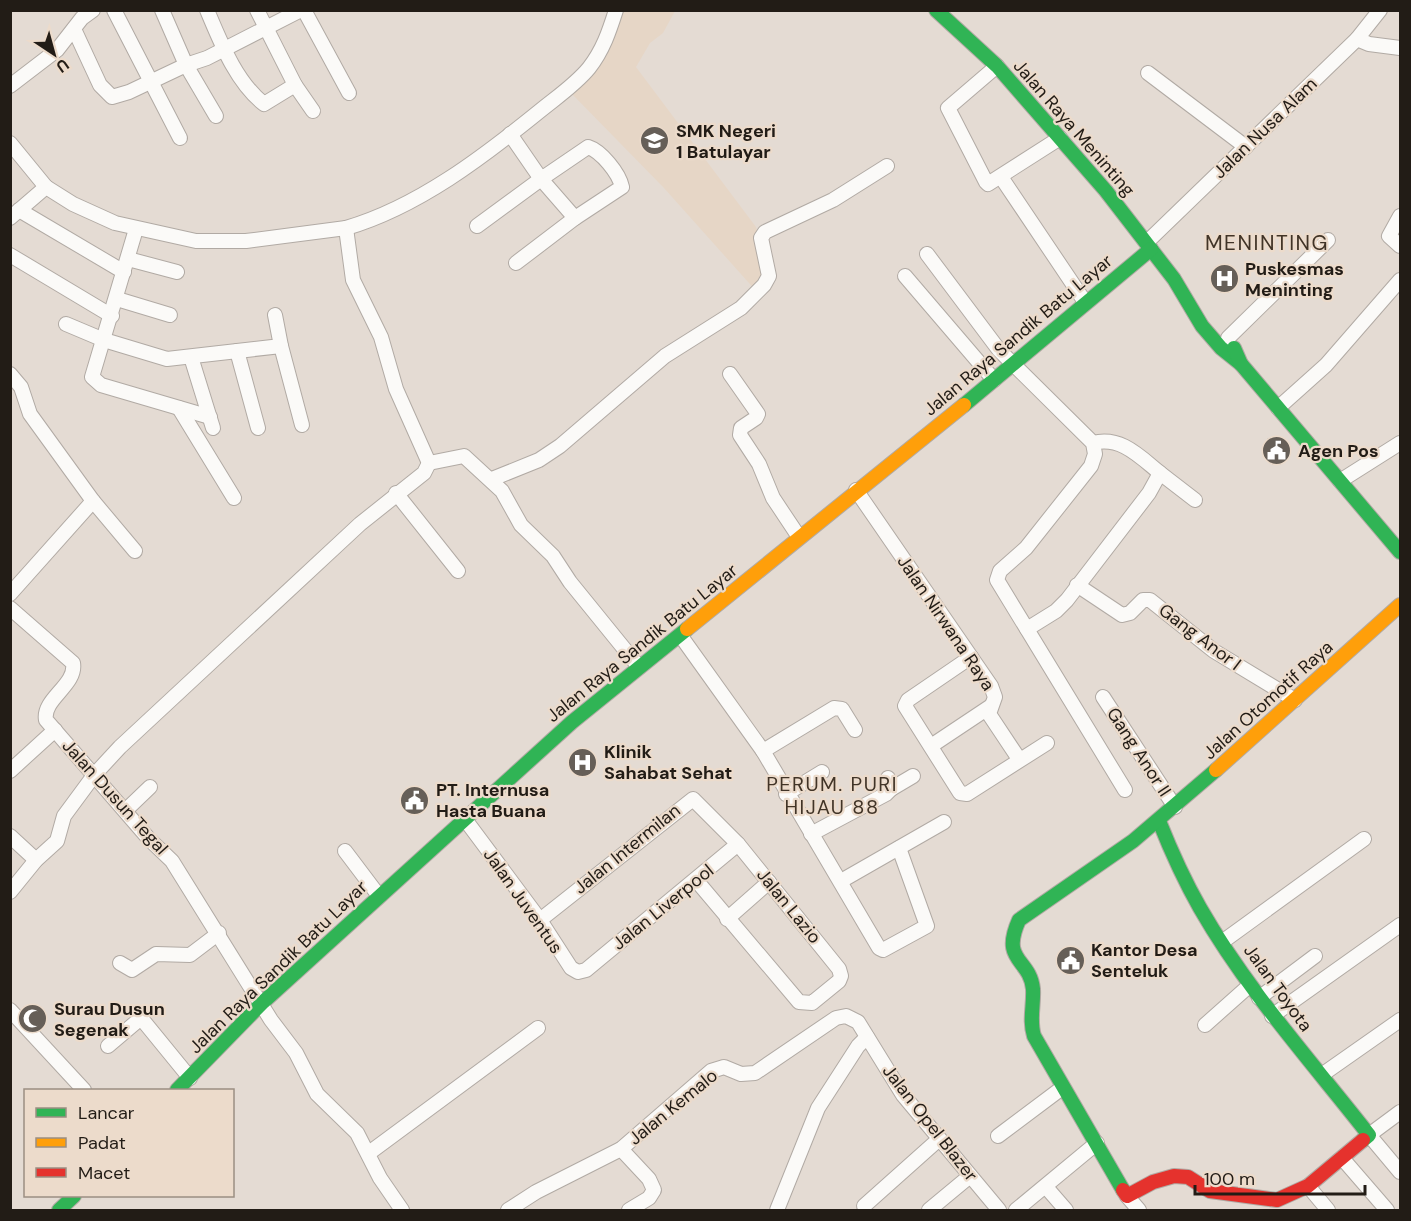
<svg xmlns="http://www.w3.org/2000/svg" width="1411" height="1221" font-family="'DM Sans',sans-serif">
	<rect width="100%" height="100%" fill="#e4dbd3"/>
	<path fill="#e6d6c6" d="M 621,11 L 675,11 L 663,33 L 650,43 L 636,67 L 756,227 L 770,278 L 757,292 L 664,188 L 572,94 Z"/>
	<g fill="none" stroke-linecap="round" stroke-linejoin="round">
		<defs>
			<g id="street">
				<path d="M 114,10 L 180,138"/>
				<path d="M 162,10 L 186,65 L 207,58 L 301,10"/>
				<path d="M 207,10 C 221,43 236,82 264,104 L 295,85 L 257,10"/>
				<path d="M 304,10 L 349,93"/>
				<path d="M 616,10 C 609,32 603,50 589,68 C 576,84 557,97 541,110 C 483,157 418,207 346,228 L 353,280 L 381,337 L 396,389 L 429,463 L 464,456 L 502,491 L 521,525 L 553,556 L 570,582 L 639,667"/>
				<path d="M 74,29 L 100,85 L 112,97 L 129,92 L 186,65 L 216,116"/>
				<path d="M 1357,39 L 1369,44 L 1400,48"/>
				<path d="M 997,66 L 948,108 L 986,182 L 988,184 L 1060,138"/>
				<path d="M 1148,73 L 1246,147"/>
				<path d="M 295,85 L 313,111"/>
				<path d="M 10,86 L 57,50 L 82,18 L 93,10"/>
				<path d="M 510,134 L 541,179 L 588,147 C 601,151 619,173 622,187 L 575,218 L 516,263"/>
				<path d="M 10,143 L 46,187"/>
				<path d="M 1001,177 L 1085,302"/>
				<path d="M 19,210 L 124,272"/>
				<path d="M 1400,216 L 1389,236 L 1400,246"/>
				<path d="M 10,218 L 46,187 L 73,204 L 115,223 L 196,241 L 246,241 L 346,228"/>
				<path d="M 477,226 L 541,179 L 575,218"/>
				<path d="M 136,229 L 92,377 L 101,385 L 210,417"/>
				<path d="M 1147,242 L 1357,39 L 1380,10"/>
				<path d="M 927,254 L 999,350 L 1093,443 L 1095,454 L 1091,466 L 1026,548 L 1000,571 L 997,580 L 1125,790"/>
				<path d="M 10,255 L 112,316"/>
				<path d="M 128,259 L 177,272"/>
				<path d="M 905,276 L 994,380"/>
				<path d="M 117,299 L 170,315"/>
				<path d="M 66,324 L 104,340 L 167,359 L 281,346 L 275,315"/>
				<path d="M 1228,338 L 1328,240"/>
				<path d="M 281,346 L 302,425"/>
				<path d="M 237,351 L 258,428"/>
				<path d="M 191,357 L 213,428"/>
				<path d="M 10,374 L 21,387 L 30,414 L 93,501 L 10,594"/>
				<path d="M 730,374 L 758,414 L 756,418 L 741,428 L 740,435 L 759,464 L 773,498 L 799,537"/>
				<path d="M 179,408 L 234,498"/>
				<path d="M 1278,408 L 1326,365 L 1400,280"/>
				<path d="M 1160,473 L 1195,500"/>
				<path d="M 492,479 L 539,460 L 560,446 L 665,356 L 741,308 L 764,285 L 769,276 L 761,238 L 765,232 L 833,200 L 887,166"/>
				<path d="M 1340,481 L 1400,443"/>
				<path d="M 856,490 L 991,686 L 995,697 L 989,714 L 1019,759"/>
				<path d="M 396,493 L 458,571"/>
				<path d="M 93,501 L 135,551"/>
				<path d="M 1077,585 L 1122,615 L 1130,613 L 1143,600 L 1150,600 L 1214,651 L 1295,700"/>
				<path d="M 10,608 L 73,663 C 77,685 42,699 46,720 L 149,839 L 172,861 L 271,1020 L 296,1053 L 317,1094 L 357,1133 L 380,1178 L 402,1210"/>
				<path d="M 1027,629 L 1056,611 L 1067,600 L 1149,493 L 1160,473 C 1139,456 1121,436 1093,443"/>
				<path d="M 680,635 L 763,751 L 879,948 L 883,950 L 927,926 L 899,848"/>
				<path d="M 971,657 L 908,700 L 905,706 L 960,793 L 967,794 L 1047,743"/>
				<path d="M 1103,697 L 1175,807"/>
				<path d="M 931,746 L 991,706"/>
				<path d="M 763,751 L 834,708 L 842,709 L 855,730"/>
				<path d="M 10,771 L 55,730"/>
				<path d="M 891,789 L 913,776"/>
				<path d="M 786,794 L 822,772"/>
				<path d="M 126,810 L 150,787"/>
				<path d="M 464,818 L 540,920 L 571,968 L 578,972 L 586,970 L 738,844"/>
				<path d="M 811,834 L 886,794 L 891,789 L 888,778"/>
				<path d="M 10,836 L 36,860"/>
				<path d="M 345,851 L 379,896"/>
				<path d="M 841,881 L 944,822"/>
				<path d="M 10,892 L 36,860 L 57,841 L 64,816 L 95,774 L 120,747 L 360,524 L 424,473 L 429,463"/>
				<path d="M 727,919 L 769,882"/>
				<path d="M 540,920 L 693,799 L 738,844 L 839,969 L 841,976 L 839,981 L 812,1003 L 799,1002 L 696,880"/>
				<path d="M 1222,942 L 1364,839"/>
				<path d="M 120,963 L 132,970 L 156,954 L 190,955 L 219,933"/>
				<path d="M 1259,998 L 1315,956"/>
				<path d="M 10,1010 L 84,1090"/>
				<path d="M 1272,1016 L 1400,925"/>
				<path d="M 1205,1025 L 1250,985"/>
				<path d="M 108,1046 L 141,1018 L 190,1078"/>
				<path d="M 1323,1074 L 1400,1020"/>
				<path d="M 1400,1112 L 1369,1135 L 1400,1172"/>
				<path d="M 998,1136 L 1062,1088"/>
				<path d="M 621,1149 L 649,1179 L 654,1190 L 649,1198 L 629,1210"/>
				<path d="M 369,1153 L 538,1028"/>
				<path d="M 1342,1158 L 1387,1210"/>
				<path d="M 1308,1186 L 1328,1210"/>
				<path d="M 1046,1187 L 1066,1210"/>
				<path d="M 1127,1196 L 1139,1210"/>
				<path d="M 864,1206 L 938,1140"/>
				<path d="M 508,1210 L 536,1192 L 621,1149 L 711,1071 L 724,1067 L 741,1074 L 755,1073 L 836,1018 L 846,1016 L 858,1022 L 903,1095 L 999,1210"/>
				<path d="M 777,1210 L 818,1108 L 858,1046 L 867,1037"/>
				<path d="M 929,1210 L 970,1176"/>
				<path d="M 1016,1210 L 1097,1143"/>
			</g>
			<g id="fast">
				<path d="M 936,10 L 997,66 L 1106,191 L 1174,279 L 1202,326 L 1221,348 L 1241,364"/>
				<path d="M 1234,348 L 1241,364 L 1400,552"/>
				<path d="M 964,405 L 1151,249"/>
				<path d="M 1159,821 C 1171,851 1184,880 1200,908 C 1247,990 1311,1061 1369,1135 L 1363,1140"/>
				<path d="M 177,1090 L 262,1003 L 572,722 L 687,629"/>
				<path d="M 1123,1190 L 1034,1036 C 1029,1020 1034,1005 1033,989 C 1030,958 1000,962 1019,920 L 1133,841 L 1216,770"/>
				<path d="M 59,1210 L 74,1196"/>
			</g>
			<g id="slow">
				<path d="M 687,629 L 964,405"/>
				<path d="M 1216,770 L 1400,605"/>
			</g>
			<path id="jam" d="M 1123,1190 L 1127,1196 L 1153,1182 L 1174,1176 L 1188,1177 L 1210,1191 L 1277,1200 L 1308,1186 L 1363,1140"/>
		</defs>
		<use href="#street" stroke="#b1aaa4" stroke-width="16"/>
		<use href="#fast" stroke="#b1aaa4" stroke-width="16"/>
		<use href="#slow" stroke="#b1aaa4" stroke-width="16"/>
		<use href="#jam" stroke="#b1aaa4" stroke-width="16"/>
		<use href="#street" stroke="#fbfaf8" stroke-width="14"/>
		<use href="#fast" stroke="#30b455" stroke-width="14"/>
		<use href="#slow" stroke="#ff9f0a" stroke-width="14"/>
		<use href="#jam" stroke="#e5322d" stroke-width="14"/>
	</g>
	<defs>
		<symbol id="school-disc" viewBox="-11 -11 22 22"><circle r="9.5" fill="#665f58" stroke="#ecdbcb"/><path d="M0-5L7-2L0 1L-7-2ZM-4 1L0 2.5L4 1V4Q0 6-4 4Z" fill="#fff"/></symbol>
		<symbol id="hospital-disc" viewBox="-11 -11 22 22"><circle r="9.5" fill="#665f58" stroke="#ecdbcb"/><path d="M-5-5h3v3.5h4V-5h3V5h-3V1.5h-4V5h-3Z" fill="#fff"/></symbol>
		<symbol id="civic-disc" viewBox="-11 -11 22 22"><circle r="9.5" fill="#665f58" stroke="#ecdbcb"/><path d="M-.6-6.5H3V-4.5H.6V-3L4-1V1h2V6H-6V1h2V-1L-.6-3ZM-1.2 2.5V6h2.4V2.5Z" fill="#fff"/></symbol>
		<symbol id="mosque-disc" viewBox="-11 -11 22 22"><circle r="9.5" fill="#665f58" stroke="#ecdbcb"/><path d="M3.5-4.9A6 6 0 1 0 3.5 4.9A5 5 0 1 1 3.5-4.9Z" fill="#fff"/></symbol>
	</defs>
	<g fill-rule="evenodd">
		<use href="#school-disc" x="638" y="124" width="33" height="33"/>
		<use href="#hospital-disc" x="1208" y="262" width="33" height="33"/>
		<use href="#civic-disc" x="1260" y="434" width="33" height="33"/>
		<use href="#hospital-disc" x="566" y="746" width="33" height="33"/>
		<use href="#civic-disc" x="398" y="784" width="33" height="33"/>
		<use href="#civic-disc" x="1054" y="944" width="33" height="33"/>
		<use href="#mosque-disc" x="16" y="1002" width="33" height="33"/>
	</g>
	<g text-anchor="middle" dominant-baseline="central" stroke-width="4.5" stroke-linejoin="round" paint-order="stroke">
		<g font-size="18" fill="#221c16" stroke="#ecdbcb">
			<text transform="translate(1074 128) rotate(49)">Jalan Raya Meninting</text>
			<text transform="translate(1265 128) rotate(-44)">Jalan Nusa Alam</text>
			<text transform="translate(1018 335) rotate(-40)">Jalan Raya Sandik Batu Layar</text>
			<text transform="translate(946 623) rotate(56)">Jalan Nirwana Raya</text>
			<text transform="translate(1200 637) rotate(37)">Gang Anor I</text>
			<text transform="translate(642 643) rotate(-39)">Jalan Raya Sandik Batu Layar</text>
			<text transform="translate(1268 700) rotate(-42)">Jalan Otomotif Raya</text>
			<text transform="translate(1139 752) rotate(57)">Gang Anor II</text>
			<text transform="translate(115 797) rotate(48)">Jalan Dusun Tegal</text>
			<text transform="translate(627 849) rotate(-39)">Jalan Intermilan</text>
			<text transform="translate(523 901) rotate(55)">Jalan Juventus</text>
			<text transform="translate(789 906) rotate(51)">Jalan Lazio</text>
			<text transform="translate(663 907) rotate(-39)">Jalan Liverpool</text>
			<text transform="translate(278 967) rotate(-44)">Jalan Raya Sandik Batu Layar</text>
			<text transform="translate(1278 988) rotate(54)">Jalan Toyota</text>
			<text transform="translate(673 1107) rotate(-39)">Jalan Kemalo</text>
			<text transform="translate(930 1123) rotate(52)">Jalan Opel Blazer</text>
		</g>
		<g font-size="18" font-weight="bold" fill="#221c16" stroke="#ecdbcb" text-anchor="start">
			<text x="676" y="131">SMK Negeri<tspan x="676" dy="21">1 Batulayar</tspan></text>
			<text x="1245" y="269">Puskesmas<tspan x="1245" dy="21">Meninting</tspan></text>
			<text x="1298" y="451">Agen Pos</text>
			<text x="604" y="752">Klinik<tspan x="604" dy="21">Sahabat Sehat</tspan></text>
			<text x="436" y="790">PT. Internusa<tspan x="436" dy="21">Hasta Buana</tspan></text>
			<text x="1091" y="950">Kantor Desa<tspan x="1091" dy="21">Senteluk</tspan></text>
			<text x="54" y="1009">Surau Dusun<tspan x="54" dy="21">Segenak</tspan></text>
		</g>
		<g font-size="20" letter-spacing="1.5" fill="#413427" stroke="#ecdbcb">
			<text x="832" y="784">PERUM. PURI<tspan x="832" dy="23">HIJAU 88</tspan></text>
		</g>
		<g font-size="21" letter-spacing="1.5" fill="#413427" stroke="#ecdbcb">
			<text x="1267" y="243">MENINTING</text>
		</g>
	</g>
	<rect width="1411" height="1221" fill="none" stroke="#221c16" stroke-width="24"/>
	<rect x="24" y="1089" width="210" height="108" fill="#ecdbcb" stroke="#9b8f83" stroke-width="1.5"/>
	<rect x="36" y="1108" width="30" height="9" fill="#30b455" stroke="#9b8f83" stroke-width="1.5"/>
	<text x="78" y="1119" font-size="18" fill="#221c16">Lancar</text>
	<rect x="36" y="1138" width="30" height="9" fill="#ff9f0a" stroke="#9b8f83" stroke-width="1.5"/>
	<text x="78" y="1149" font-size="18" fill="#221c16">Padat</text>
	<rect x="36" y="1168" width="30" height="9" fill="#e5322d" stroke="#9b8f83" stroke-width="1.5"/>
	<text x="78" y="1179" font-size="18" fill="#221c16">Macet</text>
	<g transform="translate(54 54) rotate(144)" stroke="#ecdbcb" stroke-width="4.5" paint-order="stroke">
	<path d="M0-4.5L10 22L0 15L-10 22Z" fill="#221c16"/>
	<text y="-9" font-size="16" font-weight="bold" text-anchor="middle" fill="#221c16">U</text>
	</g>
	<path d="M1195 1185v9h170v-9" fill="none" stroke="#221c16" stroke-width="3"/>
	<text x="1204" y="1185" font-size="18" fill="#221c16" stroke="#ecdbcb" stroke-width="4.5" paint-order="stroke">100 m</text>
</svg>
